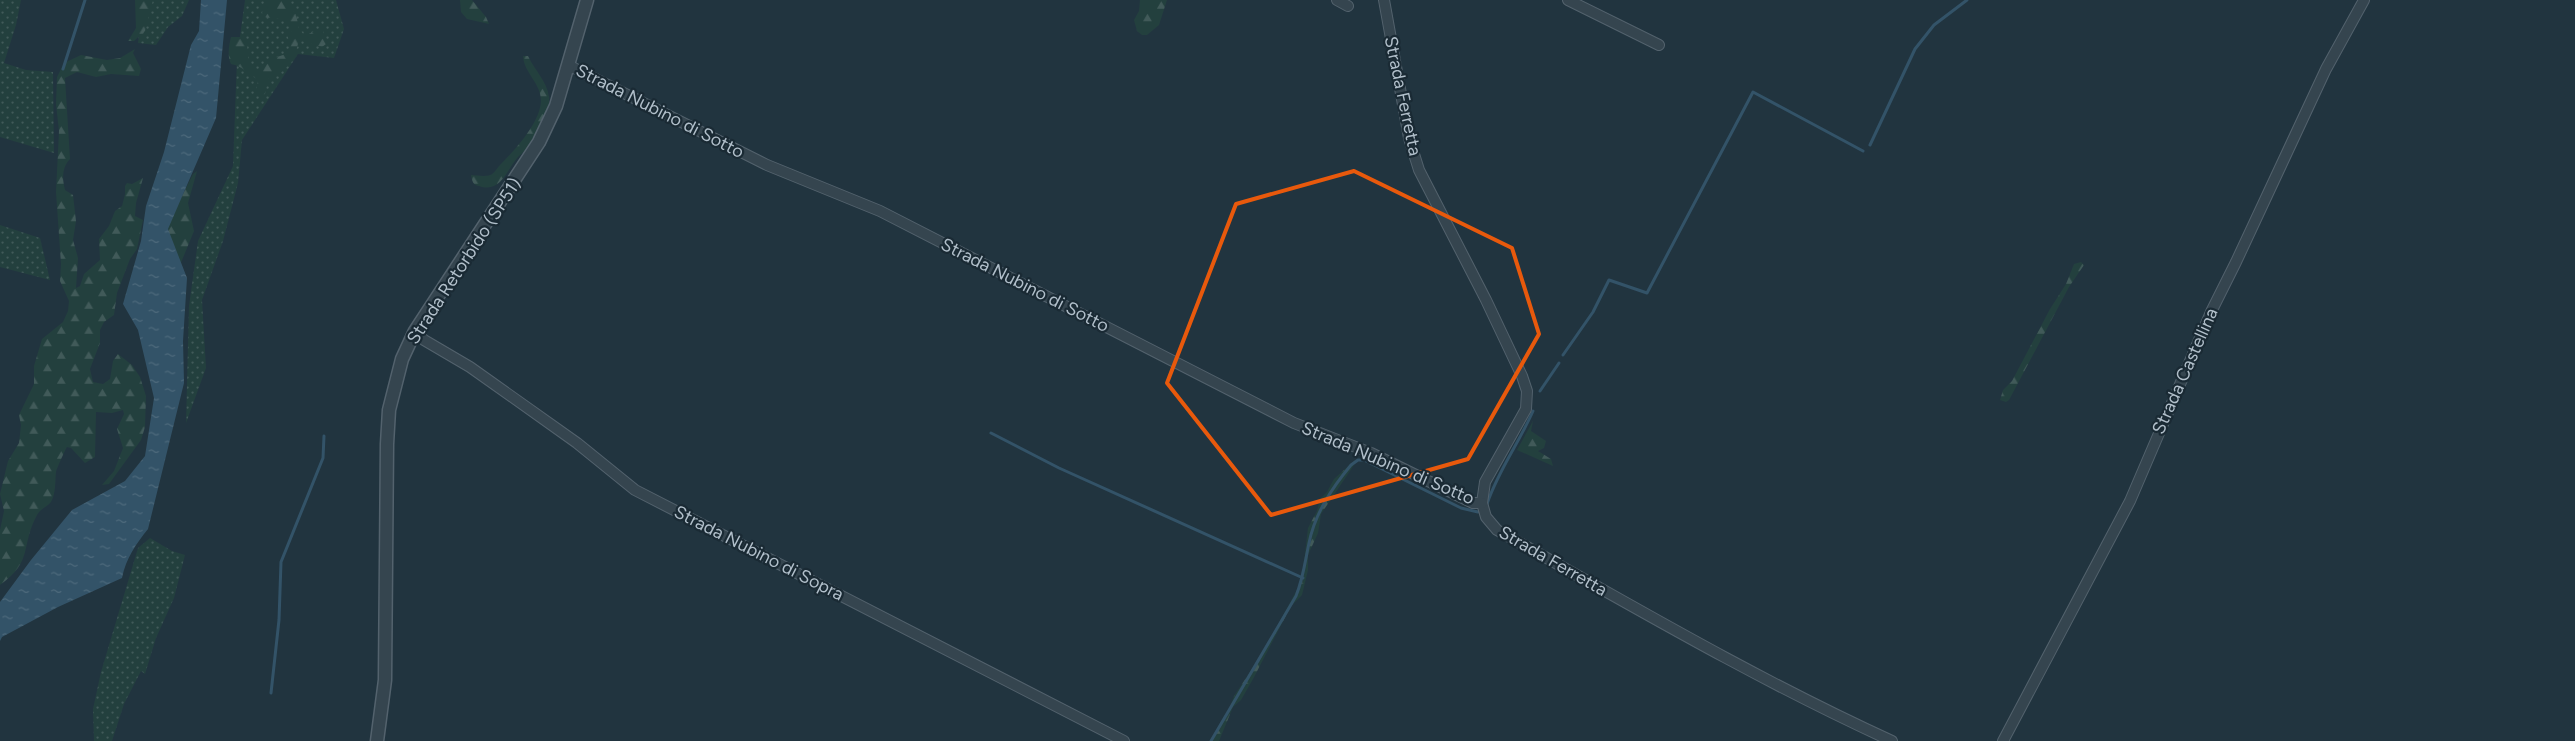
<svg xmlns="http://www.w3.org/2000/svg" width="2575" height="741" font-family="Figtree,sans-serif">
	<defs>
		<pattern id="grass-dots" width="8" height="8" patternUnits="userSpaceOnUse" patternTransform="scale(1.25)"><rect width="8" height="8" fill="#23403e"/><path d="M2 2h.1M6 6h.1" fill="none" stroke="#415a59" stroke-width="1.8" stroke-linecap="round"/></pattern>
		<pattern id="forest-firs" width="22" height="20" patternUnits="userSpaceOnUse" patternTransform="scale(1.25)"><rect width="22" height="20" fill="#23403e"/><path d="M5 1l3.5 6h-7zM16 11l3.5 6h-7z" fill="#415a59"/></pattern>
		<pattern id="water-ripples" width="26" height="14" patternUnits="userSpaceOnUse" patternTransform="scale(1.25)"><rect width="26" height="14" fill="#335368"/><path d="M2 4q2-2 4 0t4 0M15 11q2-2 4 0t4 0" fill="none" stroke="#4e6a7c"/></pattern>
	</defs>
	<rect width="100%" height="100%" fill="#21343f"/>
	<g fill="url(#grass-dots)">
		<path d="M 0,0 L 21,0 L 16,25 L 4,63 L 26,70 L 53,72 L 54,153 L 0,137 Z"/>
		<path d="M 143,0 L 189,0 L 182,16 L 168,27 L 156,45 L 138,43 Z"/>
		<path d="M 245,0 L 336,0 L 344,29 L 334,58 L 298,54 L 242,140 L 238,183 L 223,241 L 202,300 L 206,368 L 186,423 L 189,306 L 198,241 L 233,166 L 237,58 Z"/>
		<path d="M 0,225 L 40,238 L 50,280 L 0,267 Z"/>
		<path d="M 150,538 L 172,551 L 185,555 L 174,598 L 156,638 L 145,674 L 141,671 L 124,704 L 112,741 L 94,741 L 93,709 L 101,672 L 138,548 Z"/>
	</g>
	<g fill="url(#forest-firs)">
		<path d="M 135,0 L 153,0 L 145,31 L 134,41 L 128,41 L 136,28 Z"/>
		<path d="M 271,0 L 284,0 L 296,14 L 299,29 L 305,36 L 318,29 L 323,30 L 326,44 L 322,47 L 299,40 C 294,60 288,71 268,79 L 265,94 L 259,96 L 256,91 L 258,80 C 248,74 243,66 231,64 C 227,56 229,45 231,37 L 241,37 L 247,45 L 249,65 L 258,70 L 271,59 L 286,54 L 291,45 L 287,35 L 294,29 L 287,20 L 264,17 L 262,13 L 265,2 Z"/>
		<path d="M 460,0 L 472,0 L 486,17 L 489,24 L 467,19 L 461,12 Z"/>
		<path d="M 1140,0 L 1167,0 L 1159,25 L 1147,35 L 1142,35 L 1137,31 L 1134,20 L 1139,11 Z"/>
		<path d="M 135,49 L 133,53 L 141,69 L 139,76 L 111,74 L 96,77 L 77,72 L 65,78 L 70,159 C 62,167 62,179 65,190 L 73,195 L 76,221 L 73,240 L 78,258 L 76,288 L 80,286 L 84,274 L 100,260 L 99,239 L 109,226 L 115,211 L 122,206 L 125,194 L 125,186 L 127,183 L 132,184 L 143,178 L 136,203 L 135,216 L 143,220 L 137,249 L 130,259 L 117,293 L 114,315 L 104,322 L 100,330 L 100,343 L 90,369 L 93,382 L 103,384 L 110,379 L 113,361 L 118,354 L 132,365 L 140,377 L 146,396 L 145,427 L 141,440 L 109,484 L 102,485 L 114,471 L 123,448 L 117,429 L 124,414 L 123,410 L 112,413 L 96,412 L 95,457 L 85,463 L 71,448 L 67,447 C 65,450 56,470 56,472 C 55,481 56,493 51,502 C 47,507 40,509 37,515 C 20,546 34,561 0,585 L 0,530 L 4,511 L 0,494 L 8,461 L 19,443 L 21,425 L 19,415 L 34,384 L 34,366 L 42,339 L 63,322 L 68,311 L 69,301 L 60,281 L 61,264 L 56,192 L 59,131 L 56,104 L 57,77 L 64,63 L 81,55 L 107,60 L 120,58 Z"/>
		<path d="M 523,56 L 528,56 C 535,71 547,81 549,97 C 551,109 539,134 532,144 C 528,149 523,152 518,157 C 507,169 501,194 479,186 C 473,185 472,181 471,175 C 476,175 485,177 490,175 C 494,174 497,168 500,165 C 515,150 540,123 541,101 C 541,83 524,73 523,56 Z"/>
		<path d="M 197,171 L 188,203 L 194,231 L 180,265 L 163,234 L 193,174 Z"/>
		<path d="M 2081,262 L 2084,265 L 2069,287 L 2009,400 L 2006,402 L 2000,400 L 2003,390 L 2012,381 L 2050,309 L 2066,284 L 2074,264 Z"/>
		<path d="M 1533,421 L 1531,431 L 1546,441 L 1544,448 L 1538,451 L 1551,459 L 1553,466 L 1517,450 Z"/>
		<path d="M 1355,460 L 1354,465 L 1321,514 L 1318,533 L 1308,555 L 1308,570 L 1302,595 L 1291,606 L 1253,679 L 1241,700 L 1233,707 L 1219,741 L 1213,741 L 1218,727 L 1229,710 L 1234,696 L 1264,651 L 1299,586 L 1303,571 L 1308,528 L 1317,511 L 1320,499 L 1327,492 L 1334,479 Z"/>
	</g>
	<path fill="url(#water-ripples)" d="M 201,0 L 227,0 L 216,118 L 168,229 L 187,278 L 183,341 L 184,383 L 148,529 C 136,544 126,558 122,578 L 58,607 L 2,637 L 0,641 L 0,602 L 31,560 L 72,510 L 125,481 L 145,456 L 154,398 L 138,330 L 123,304 L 141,241 L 146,206 L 164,152 L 191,45 L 199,31 Z"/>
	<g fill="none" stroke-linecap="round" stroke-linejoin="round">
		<g stroke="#335368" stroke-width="3">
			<path d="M 63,69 L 85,0"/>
			<path d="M 1870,145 L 1915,49 L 1934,25 L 1967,0"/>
			<path d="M 1563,355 L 1593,312 L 1609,280 L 1647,293 L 1753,92 L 1863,151"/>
			<path d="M 1540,391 L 1559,363"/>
			<path d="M 991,433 L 1059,468 L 1303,578"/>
			<path d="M 1487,504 C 1498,471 1519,443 1533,411"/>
			<path d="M 271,693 L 279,620 L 281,562 L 323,458 L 324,436"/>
			<path d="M 1211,741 L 1296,596 C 1303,579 1305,562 1309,543 C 1315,513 1332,488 1351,465 L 1358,460 L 1364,460 L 1461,508 L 1478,512"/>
		</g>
		<defs>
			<g id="minor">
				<path d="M 1337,0 L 1348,6"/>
				<path d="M 1384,0 L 1409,138 L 1419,170 L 1486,300 L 1522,376 L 1527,391 L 1526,409 L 1485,482 L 1482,503 L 1486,517 L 1497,530 C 1627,603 1756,679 1892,741"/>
				<path d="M 1568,0 L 1659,45"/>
				<path d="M 568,65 L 767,165 L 880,211 L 1294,423 L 1371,453 L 1473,503 L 1482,503"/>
				<path d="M 415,331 L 424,340 L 470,367 L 577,443 L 635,490 L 1124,741"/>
				<path d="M 2003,741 L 2130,501 L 2211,312 L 2236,262 L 2326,69 L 2364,0"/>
			</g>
			<path id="tertiary" d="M 377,741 L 385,680 L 387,444 L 389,410 L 402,359 L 415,331 L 539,142 L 556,106 L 587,0"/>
		</defs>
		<use href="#minor" stroke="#53626d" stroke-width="12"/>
		<use href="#tertiary" stroke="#53626d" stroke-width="15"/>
		<use href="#minor" stroke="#35454f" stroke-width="10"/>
		<use href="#tertiary" stroke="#35454f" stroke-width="12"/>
	</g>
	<path fill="none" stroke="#e8590c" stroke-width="4" stroke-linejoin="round" d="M 1354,171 L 1512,248 L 1539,334 L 1468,459 L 1271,515 L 1167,383 L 1236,204 Z"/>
	<g text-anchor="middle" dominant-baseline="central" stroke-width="4.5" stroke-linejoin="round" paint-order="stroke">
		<g font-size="18" fill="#b1bfca" stroke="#1a2a34">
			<text transform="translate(1403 96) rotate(78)">Strada Ferretta</text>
			<text transform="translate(660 111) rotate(27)">Strada Nubino di Sotto</text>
			<text transform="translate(464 261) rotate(-57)">Strada Retorbido (SP51)</text>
			<text transform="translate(1025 285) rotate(27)">Strada Nubino di Sotto</text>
			<text transform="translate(2185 371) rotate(-66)">Strada Castellina</text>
			<text transform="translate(1388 463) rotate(23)">Strada Nubino di Sotto</text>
			<text transform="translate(759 553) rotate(27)">Strada Nubino di Sopra</text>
			<text transform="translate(1553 561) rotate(30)">Strada Ferretta</text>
		</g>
	</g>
</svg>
